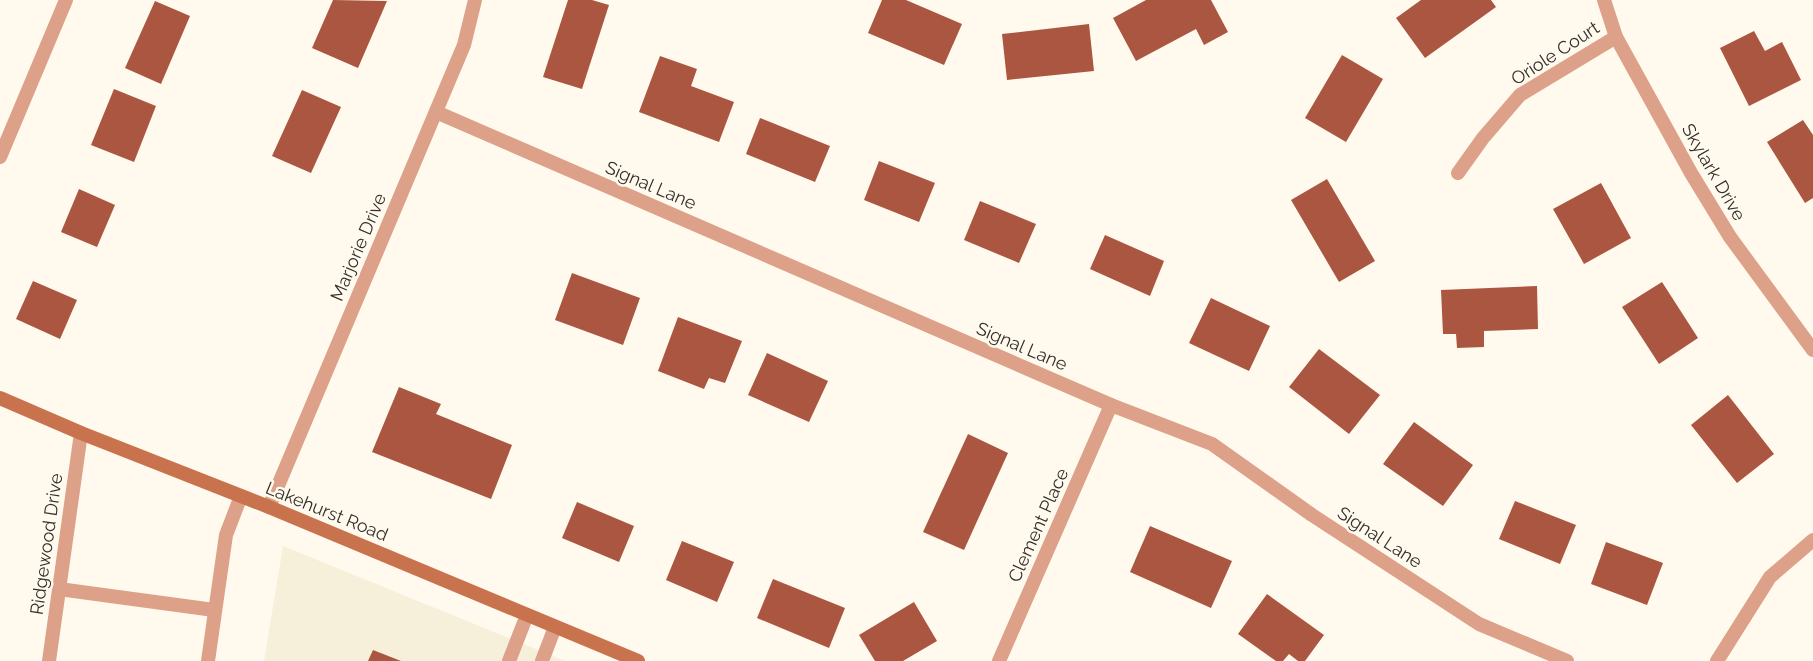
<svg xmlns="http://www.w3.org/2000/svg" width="1813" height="661" font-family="Raleway,sans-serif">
	<rect width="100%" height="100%" fill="#fffaed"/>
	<path fill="#f6efda" d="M 283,546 L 565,661 L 264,661 Z"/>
	<g fill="#aa5641">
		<path d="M 333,0 L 387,1 L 358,68 L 312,48 Z"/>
		<path d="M 568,0 L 592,0 L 609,5 L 582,89 L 543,77 Z"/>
		<path d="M 882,0 L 906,0 L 962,24 L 944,65 L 868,33 Z"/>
		<path d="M 1146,0 L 1211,0 L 1228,32 L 1204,45 L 1196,29 L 1136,61 L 1113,18 Z"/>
		<path d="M 1421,0 L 1491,0 L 1496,7 L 1425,58 L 1396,18 Z"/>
		<path d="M 155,1 L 190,16 L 161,84 L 125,68 Z"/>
		<path d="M 1089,24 L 1094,71 L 1007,80 L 1002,34 Z"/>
		<path d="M 1754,31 L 1765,51 L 1782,42 L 1801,80 L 1749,106 L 1720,48 Z"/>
		<path d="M 1342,55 L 1383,79 L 1346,142 L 1305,118 Z"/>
		<path d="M 660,56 L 697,69 L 691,86 L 734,102 L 719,142 L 639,112 Z"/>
		<path d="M 114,89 L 156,106 L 134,162 L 91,145 Z"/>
		<path d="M 302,90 L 341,107 L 311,173 L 272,156 Z"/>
		<path d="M 760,118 L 830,146 L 815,182 L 746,154 Z"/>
		<path d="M 1803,120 L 1813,135 L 1813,198 L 1805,203 L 1767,142 Z"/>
		<path d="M 879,161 L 935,183 L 919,222 L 864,200 Z"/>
		<path d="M 1327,179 L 1375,261 L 1339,282 L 1291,200 Z"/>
		<path d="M 1601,183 L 1631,238 L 1584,264 L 1553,209 Z"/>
		<path d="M 79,189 L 115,205 L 97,247 L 61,232 Z"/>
		<path d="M 980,201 L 1036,224 L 1019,263 L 964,240 Z"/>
		<path d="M 1105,235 L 1164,261 L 1150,296 L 1090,269 Z"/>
		<path d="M 572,273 L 640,298 L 623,345 L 555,320 Z"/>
		<path d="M 33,281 L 77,300 L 60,339 L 16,319 Z"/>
		<path d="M 1662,282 L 1698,338 L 1659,364 L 1622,307 Z"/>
		<path d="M 1537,286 L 1538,329 L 1484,331 L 1484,347 L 1457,348 L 1456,334 L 1443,334 L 1441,290 Z"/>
		<path d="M 1211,298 L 1270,326 L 1249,371 L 1189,343 Z"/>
		<path d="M 678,317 L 742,341 L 725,383 L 709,378 L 704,389 L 658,371 Z"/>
		<path d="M 1319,349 L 1380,395 L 1349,434 L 1289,387 Z"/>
		<path d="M 767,353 L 828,381 L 809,422 L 748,395 Z"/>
		<path d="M 399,387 L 441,404 L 436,414 L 512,445 L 491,499 L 372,452 Z"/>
		<path d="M 1728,395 L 1774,454 L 1737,483 L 1691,425 Z"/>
		<path d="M 1414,422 L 1473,465 L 1443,506 L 1383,464 Z"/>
		<path d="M 968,434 L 1008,453 L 964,550 L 923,532 Z"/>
		<path d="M 1515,501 L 1576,525 L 1560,564 L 1499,539 Z"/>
		<path d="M 577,502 L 634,526 L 619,562 L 562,538 Z"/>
		<path d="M 1150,526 L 1232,561 L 1211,608 L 1130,572 Z"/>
		<path d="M 682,541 L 734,562 L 717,602 L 666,580 Z"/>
		<path d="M 1606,542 L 1663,563 L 1647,605 L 1591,584 Z"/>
		<path d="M 773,579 L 845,608 L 829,648 L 757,618 Z"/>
		<path d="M 1267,594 L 1324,635 L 1305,661 L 1298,661 L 1289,654 L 1283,661 L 1276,661 L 1238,634 Z"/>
		<path d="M 914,602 L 937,641 L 903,661 L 875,661 L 859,635 Z"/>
		<path d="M 373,650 L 401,661 L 368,661 Z"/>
	</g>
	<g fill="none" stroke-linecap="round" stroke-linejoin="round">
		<g stroke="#dca188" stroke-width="14">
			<path d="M 59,589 L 214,610"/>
			<path d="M 208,661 L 226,535 L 241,496"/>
			<path d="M 509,661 L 527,615"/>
			<path d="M 542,661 L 555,627"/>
		</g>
		<g stroke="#dca188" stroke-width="14">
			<path d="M 1604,0 L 1616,37 L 1691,173 L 1730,237 L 1813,350"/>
			<path d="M 436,112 L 1111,405 L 1212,444 L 1312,515 L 1479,624 L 1567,661"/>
			<path d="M 0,157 L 66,0"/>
			<path d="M 1458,173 L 1483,138 L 1520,95 L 1616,37"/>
			<path d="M 269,507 L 464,45 L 475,0"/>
			<path d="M 49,661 L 81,433"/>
			<path d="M 999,661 L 1111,405"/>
			<path d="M 1717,661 L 1770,577 L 1813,540"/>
		</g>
		<path stroke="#c8734e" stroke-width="14" d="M 0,398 L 81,433 L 269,507 L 638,661"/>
	</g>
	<g text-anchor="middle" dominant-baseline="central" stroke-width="5" stroke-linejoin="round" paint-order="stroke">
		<g font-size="18" fill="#32302b" stroke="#fffaed">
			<text transform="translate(1555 53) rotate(-33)">Oriole Court</text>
			<text transform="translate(1714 172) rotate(60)">Skylark Drive</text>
			<text transform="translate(651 185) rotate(23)">Signal Lane</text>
			<text transform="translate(358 247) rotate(-67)">Marjorie Drive</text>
			<text transform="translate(1022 346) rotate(23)">Signal Lane</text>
			<text transform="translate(327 511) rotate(22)">Lakehurst Road</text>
			<text transform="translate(1038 525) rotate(-66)">Clement Place</text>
			<text transform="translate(1380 537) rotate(33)">Signal Lane</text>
			<text transform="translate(46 544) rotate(-82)">Ridgewood Drive</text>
		</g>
	</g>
</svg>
